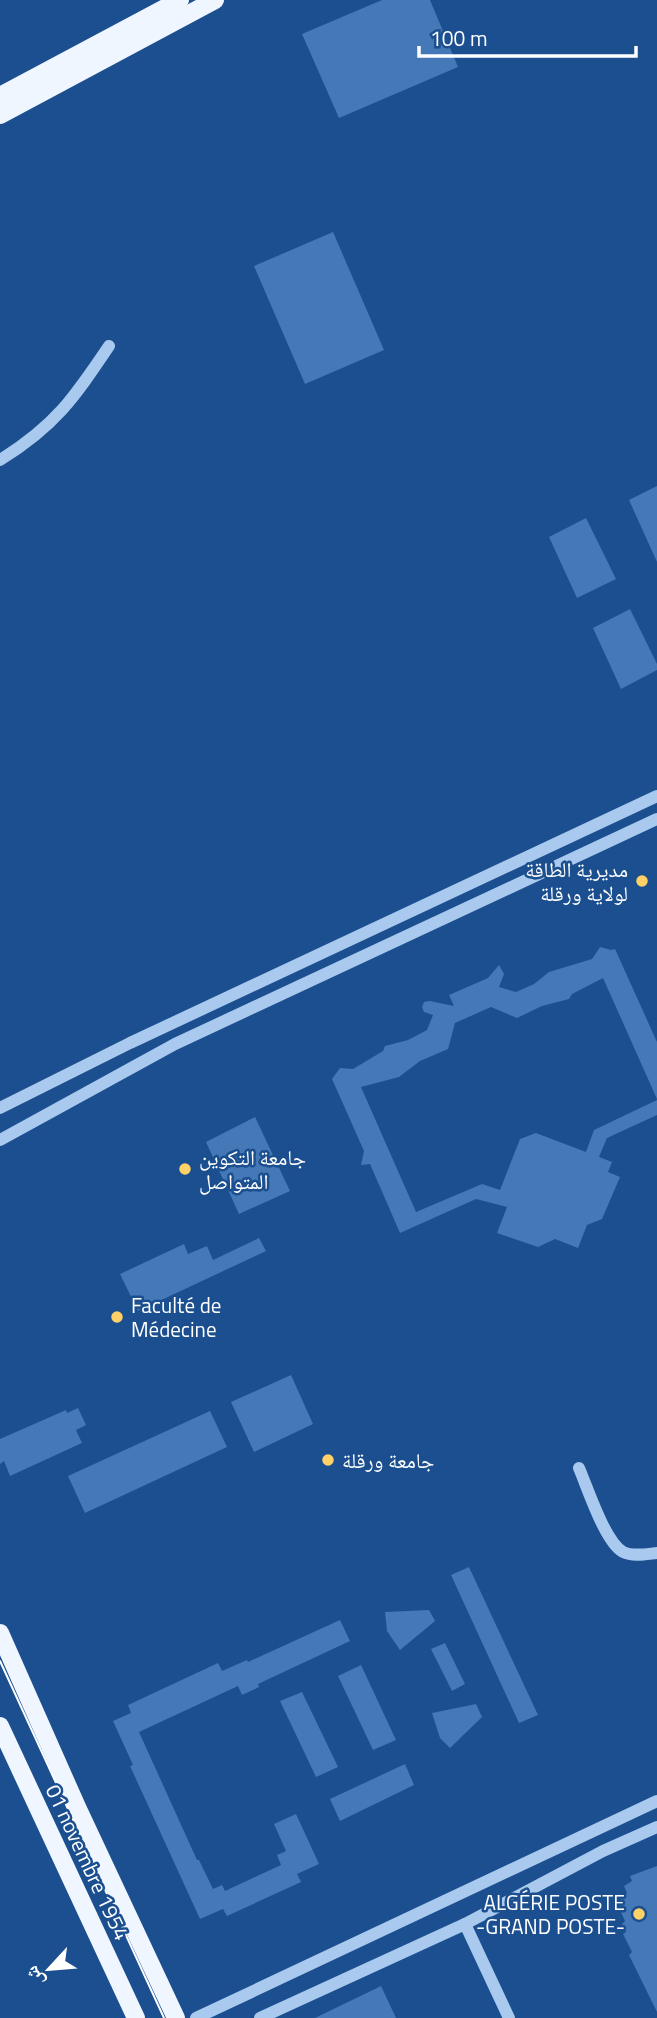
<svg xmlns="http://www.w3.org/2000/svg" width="657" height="2018" font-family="'Titillium Web','Noto Naskh Arabic',sans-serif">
	<rect width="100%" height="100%" fill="#1b4f8f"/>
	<g fill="#4478b7">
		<path d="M 382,0 L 430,0 L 458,67 L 339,118 L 302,34 Z"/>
		<path d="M 333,232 L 384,350 L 305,384 L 254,266 Z"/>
		<path d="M 657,486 L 657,562 L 629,500 Z"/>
		<path d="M 586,518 L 616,579 L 577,598 L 549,537 Z"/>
		<path d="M 630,609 L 657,664 L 657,670 L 621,689 L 593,628 Z"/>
		<path d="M 600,947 L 611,950 L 615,949 L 657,1042 L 657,1099 L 603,978 L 572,994 L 569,999 L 542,1006 L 517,1018 L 491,1007 L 455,1023 L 448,1049 L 420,1061 L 399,1077 L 361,1087 L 416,1212 L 482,1184 L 500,1190 L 520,1139 L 536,1133 L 586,1152 L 594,1130 L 657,1100 L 657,1115 L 607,1138 L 599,1157 L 612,1162 L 608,1172 L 620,1177 L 602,1219 L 587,1225 L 578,1248 L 555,1239 L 538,1247 L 497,1233 L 507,1207 L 476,1199 L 400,1233 L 370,1164 L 361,1165 L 364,1151 L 332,1079 L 340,1068 L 353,1069 L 383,1051 L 385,1046 L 408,1040 L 427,1030 L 433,1015 L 424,1012 L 422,1007 L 424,1002 L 430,1001 L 454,1006 L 449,995 L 488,978 L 499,965 L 504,974 L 499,987 L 516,992 L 534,984 L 549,972 L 592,959 Z"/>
		<path d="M 255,1117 L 290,1191 L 239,1214 L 206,1142 Z"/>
		<path d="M 259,1238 L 266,1251 L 138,1311 L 120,1274 L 184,1244 L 188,1254 L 207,1246 L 213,1260 Z"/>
		<path d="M 291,1375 L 313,1424 L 254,1452 L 231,1402 Z"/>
		<path d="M 78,1408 L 86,1425 L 76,1430 L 82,1443 L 10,1476 L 4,1461 L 0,1464 L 0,1439 L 66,1410 L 67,1413 Z"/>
		<path d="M 210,1411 L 227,1447 L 85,1513 L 68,1476 Z"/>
		<path d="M 469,1567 L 538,1715 L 519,1723 L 451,1575 Z"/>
		<path d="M 429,1610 L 435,1621 L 400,1650 L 387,1631 L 385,1612 Z"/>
		<path d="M 340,1620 L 350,1641 L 258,1684 L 259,1687 L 242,1695 L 238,1686 L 139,1732 L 197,1860 L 199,1860 L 213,1889 L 222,1885 L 225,1891 L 281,1865 L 277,1855 L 286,1851 L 274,1824 L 296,1814 L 319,1864 L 297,1874 L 301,1882 L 227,1916 L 223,1909 L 200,1919 L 130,1766 L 133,1765 L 113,1721 L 131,1713 L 128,1705 L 218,1663 L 222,1671 L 247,1660 L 248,1662 Z"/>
		<path d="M 445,1643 L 465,1684 L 452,1691 L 431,1649 Z"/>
		<path d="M 361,1665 L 396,1740 L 373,1750 L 338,1676 Z"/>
		<path d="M 302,1692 L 338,1767 L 316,1777 L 280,1701 Z"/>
		<path d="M 476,1704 L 482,1717 L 450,1748 L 440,1738 L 432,1713 Z"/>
		<path d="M 405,1764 L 414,1785 L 340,1821 L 330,1799 Z"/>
		<path d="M 657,1866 L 657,2012 L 629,1955 L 632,1952 L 623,1934 L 626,1932 L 622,1924 L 625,1921 L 618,1906 L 622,1896 L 627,1893 L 624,1886 L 632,1881 L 630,1876 Z"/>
		<path d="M 381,1986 L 396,2018 L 315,2018 Z"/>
	</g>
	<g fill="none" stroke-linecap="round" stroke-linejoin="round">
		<g stroke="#a9c9ee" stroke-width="12">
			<path d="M 0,460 C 55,426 74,398 109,346"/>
			<path d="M 0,1108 L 130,1043 L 657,796"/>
			<path d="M 0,1140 L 175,1044 L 657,819"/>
			<path d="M 579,1468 C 588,1489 605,1542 623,1552 C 633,1557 647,1554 657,1553"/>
			<path d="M 465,1924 L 509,2018"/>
			<path d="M 196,2018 L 657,1801"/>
			<path d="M 260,2018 L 465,1924 L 603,1851 L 657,1827"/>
		</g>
		<g stroke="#f0f6ff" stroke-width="18">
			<path d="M 0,96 L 180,0"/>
			<path d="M 0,115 L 215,0"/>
			<path d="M 0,1633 L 77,1807 L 176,2018"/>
			<path d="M 0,1726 L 136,2018"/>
		</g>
		<path stroke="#fff" stroke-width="2" d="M 0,1661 L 164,2018"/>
	</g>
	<g fill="#ffd166" stroke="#1b4f8f" stroke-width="2.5">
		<circle cx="642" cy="881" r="7"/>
		<circle cx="185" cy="1169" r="7"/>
		<circle cx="117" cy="1317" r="7"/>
		<circle cx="328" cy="1460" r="7"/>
		<circle cx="639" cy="1914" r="7"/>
	</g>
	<g text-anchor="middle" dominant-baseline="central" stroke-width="5" stroke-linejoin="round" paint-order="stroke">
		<g font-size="21" fill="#fff" stroke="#1b4f8f" text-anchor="start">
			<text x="628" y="869" text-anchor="end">مديرية الطاقة<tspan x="628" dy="24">لولاية ورقلة</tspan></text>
			<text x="199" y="1157">جامعة التكوين<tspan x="199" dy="24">المتواصل</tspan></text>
			<text x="131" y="1305">Faculté de<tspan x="131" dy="24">Médecine</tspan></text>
			<text x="342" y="1460">جامعة ورقلة</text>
			<text x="625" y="1902" text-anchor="end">ALGÉRIE POSTE<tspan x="625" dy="24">-GRAND POSTE-</tspan></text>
		</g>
		<g font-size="21" fill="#fff" stroke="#1b4f8f">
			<text transform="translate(88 1862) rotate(65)">01 novembre 1954</text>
		</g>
	</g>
	<g transform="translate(49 1969) rotate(244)" stroke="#1b4f8f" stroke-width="5" paint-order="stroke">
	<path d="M0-5L12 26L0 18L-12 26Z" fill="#ffffff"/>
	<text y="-10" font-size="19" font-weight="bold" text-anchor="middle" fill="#ffffff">ش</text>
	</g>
	<path d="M419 46v10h217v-10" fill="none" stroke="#ffffff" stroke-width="3.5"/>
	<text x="430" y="46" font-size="21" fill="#ffffff" stroke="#1b4f8f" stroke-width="5" paint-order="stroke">100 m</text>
</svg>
